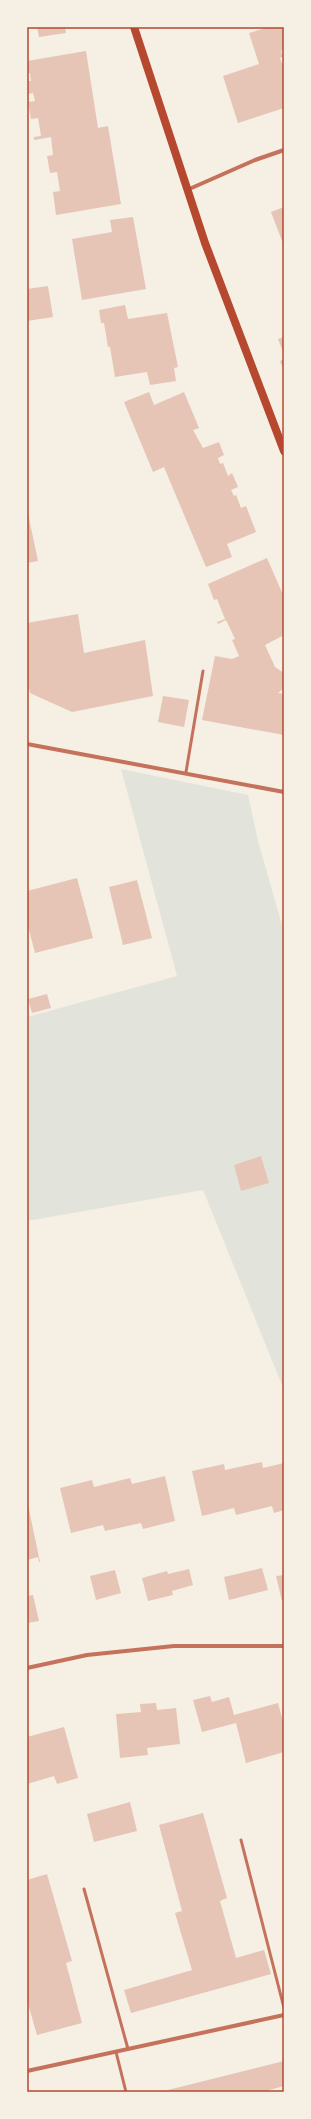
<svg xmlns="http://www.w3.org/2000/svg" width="311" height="2119" font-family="'Noto Serif',serif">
	<rect width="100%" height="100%" fill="#f6efe4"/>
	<path fill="#e2e4dc" d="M 121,769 L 248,795 L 258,841 L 284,932 L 284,1390 L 203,1190 L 27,1221 L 27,1017 L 177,976 Z"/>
	<g fill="#e6c5b7">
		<path d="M 37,27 L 65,27 L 66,33 L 39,37 Z"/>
		<path d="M 270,27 L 284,27 L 284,50 L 281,51 L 283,57 L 280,58 L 284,69 L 284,108 L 238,123 L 223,76 L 259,64 L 249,33 Z"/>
		<path d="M 86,51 L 98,128 L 108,126 L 121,204 L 56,215 L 53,192 L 60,191 L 57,172 L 50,173 L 47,156 L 53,155 L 51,137 L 34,140 L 34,137 L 41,136 L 38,118 L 31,119 L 28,102 L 35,101 L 33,93 L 28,94 L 27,81 L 31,81 L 30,73 L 27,73 L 27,61 Z"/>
		<path d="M 284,207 L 284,246 L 271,212 Z"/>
		<path d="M 133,217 L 146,289 L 82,300 L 72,239 L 112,232 L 110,220 Z"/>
		<path d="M 48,286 L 53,317 L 27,321 L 27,289 Z"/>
		<path d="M 125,305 L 128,319 L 167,313 L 178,367 L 174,368 L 176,381 L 150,385 L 147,372 L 115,377 L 110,347 L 108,347 L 104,323 L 101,323 L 99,310 Z"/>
		<path d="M 284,337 L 284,354 L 278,339 Z"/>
		<path d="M 284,359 L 284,371 L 280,361 Z"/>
		<path d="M 149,392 L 154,405 L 184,392 L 199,428 L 193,430 L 203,448 L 219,442 L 224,455 L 218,458 L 220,464 L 223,463 L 228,476 L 232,473 L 238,487 L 231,490 L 234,496 L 236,495 L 241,508 L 246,506 L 256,532 L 227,544 L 232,557 L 206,567 L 164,467 L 153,472 L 124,402 Z"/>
		<path d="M 27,509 L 38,561 L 27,563 Z"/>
		<path d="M 267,558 L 284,597 L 284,635 L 265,645 L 275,667 L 284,673 L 284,688 L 278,693 L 284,694 L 284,735 L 202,720 L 215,656 L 232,659 L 239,656 L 232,640 L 235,639 L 226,620 L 218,624 L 217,622 L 225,619 L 217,599 L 214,600 L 208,584 Z"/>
		<path d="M 78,614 L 84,653 L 145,640 L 153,696 L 72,712 L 30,693 L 27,679 L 27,623 Z"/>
		<path d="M 163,696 L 189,700 L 184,727 L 158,722 Z"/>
		<path d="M 77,878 L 93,938 L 35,953 L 27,922 L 27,891 Z"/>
		<path d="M 137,880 L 152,938 L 123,945 L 109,887 Z"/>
		<path d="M 47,994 L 51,1008 L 32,1013 L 28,999 Z"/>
		<path d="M 261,1156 L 269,1183 L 241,1191 L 234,1165 Z"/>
		<path d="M 262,1462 L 263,1468 L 284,1463 L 284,1510 L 274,1513 L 272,1506 L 236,1515 L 234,1508 L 202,1516 L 192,1471 L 224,1464 L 225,1470 Z"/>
		<path d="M 165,1476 L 175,1521 L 143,1529 L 141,1523 L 105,1531 L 103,1525 L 71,1533 L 60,1488 L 92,1480 L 94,1487 L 130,1478 L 132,1484 Z"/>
		<path d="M 28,1505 L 40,1562 L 39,1562 L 38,1557 L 27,1560 Z"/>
		<path d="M 262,1568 L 268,1590 L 229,1600 L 224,1577 Z"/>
		<path d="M 189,1569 L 193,1585 L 172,1591 L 173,1595 L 148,1601 L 142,1578 L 167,1571 L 168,1574 Z"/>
		<path d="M 115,1570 L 121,1593 L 96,1600 L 90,1576 Z"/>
		<path d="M 284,1575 L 284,1600 L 282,1601 L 276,1576 Z"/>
		<path d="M 33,1595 L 39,1621 L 27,1623 L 27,1596 Z"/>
		<path d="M 210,1696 L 212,1702 L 229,1697 L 234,1715 L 278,1703 L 284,1725 L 284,1752 L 246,1763 L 236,1723 L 202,1732 L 193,1700 Z"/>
		<path d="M 156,1703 L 157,1710 L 176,1708 L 180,1744 L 147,1748 L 148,1755 L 120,1758 L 116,1714 L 141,1712 L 140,1704 Z"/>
		<path d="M 64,1727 L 78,1778 L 57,1784 L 54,1776 L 27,1784 L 27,1737 Z"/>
		<path d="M 130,1802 L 137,1831 L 94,1842 L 87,1814 Z"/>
		<path d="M 203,1813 L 227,1898 L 220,1901 L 236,1958 L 264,1950 L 271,1974 L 131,2013 L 124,1990 L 192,1970 L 175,1913 L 182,1911 L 159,1825 Z"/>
		<path d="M 47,1874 L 72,1961 L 66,1963 L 82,2023 L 37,2035 L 27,2000 L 27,1880 Z"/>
		<path d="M 284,2061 L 284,2086 L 262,2092 L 160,2092 Z"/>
	</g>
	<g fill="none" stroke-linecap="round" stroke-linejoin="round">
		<g stroke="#c5725c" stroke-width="3">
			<path d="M 186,772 L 203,671"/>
			<path d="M 241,1840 L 284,2008"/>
			<path d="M 84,1889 L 128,2049"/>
			<path d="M 116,2052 L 126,2092"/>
		</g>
		<g stroke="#c5725c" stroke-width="4">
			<path d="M 187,190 L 255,160 L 284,150"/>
			<path d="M 27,744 L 284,792"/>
			<path d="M 27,1668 L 87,1655 L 174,1646 L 284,1646"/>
			<path d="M 27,2071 L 284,2015"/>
		</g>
		<path stroke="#b5482f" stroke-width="8" d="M 134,27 L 205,243 L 284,451"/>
	</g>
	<rect width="311" height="2119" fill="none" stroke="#f6efe4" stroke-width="56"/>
	<rect x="28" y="28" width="255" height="2063" fill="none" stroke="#b5482f" stroke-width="1.5"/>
</svg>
